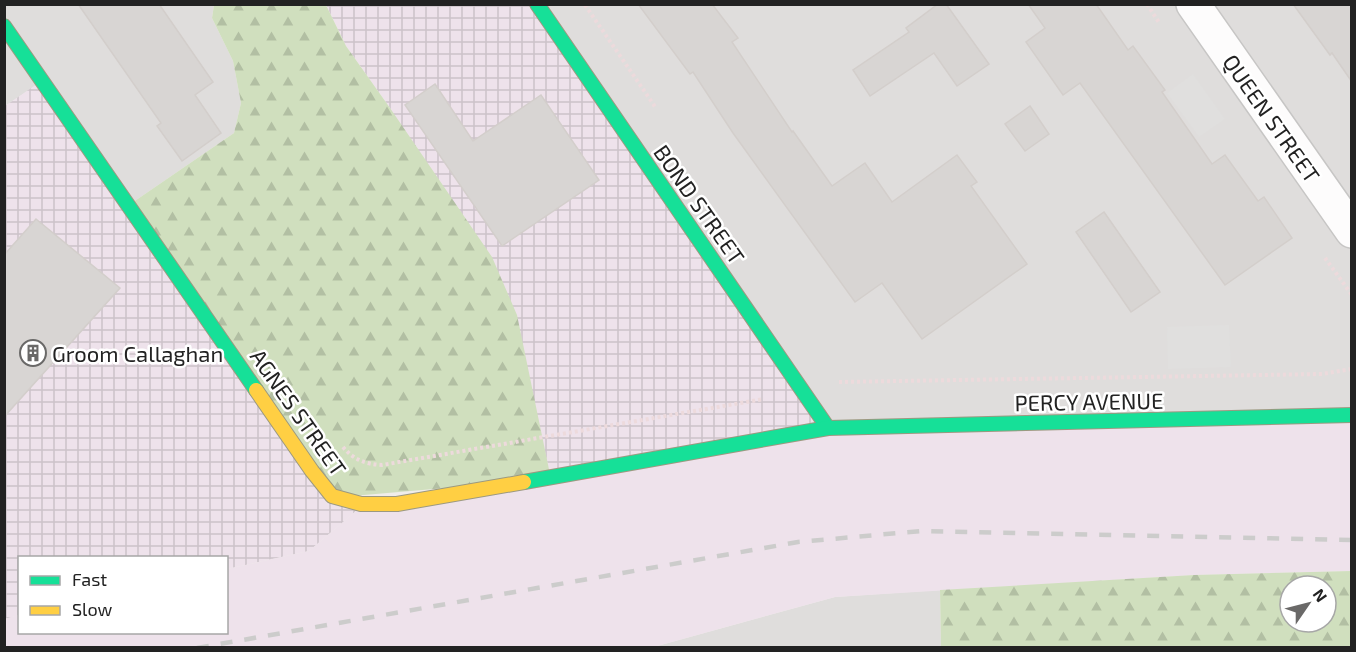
<svg xmlns="http://www.w3.org/2000/svg" width="1356" height="652" font-family="'Exo 2',sans-serif">
	<defs>
		<pattern id="industrial-grid" width="8" height="8" patternUnits="userSpaceOnUse" patternTransform="scale(1.5)"><rect width="8" height="8" fill="#eee2eb"/><path d="M0 4h8M4 0v8" fill="none" stroke="#ccc2c9"/></pattern>
		<pattern id="forest-firs" width="22" height="20" patternUnits="userSpaceOnUse" patternTransform="scale(1.5)"><rect width="22" height="20" fill="#d0dfbe"/><path d="M5 1l3.5 6h-7zM16 11l3.5 6h-7z" fill="#b2bfa3"/></pattern>
	</defs>
	<rect width="100%" height="100%" fill="#f0edea"/>
	<g fill="#dfdddc">
		<path d="M 5,4 L 214,5 L 212,18 L 233,61 L 241,103 L 234,133 L 126,207 L 40,83 L 5,106 Z"/>
		<path d="M 534,5 L 1351,5 L 1351,418 L 827,431 Z"/>
		<path d="M 940,590 L 941,647 L 650,648 L 835,597 Z"/>
	</g>
	<g fill="url(#industrial-grid)">
		<path d="M 326,5 L 534,5 L 827,431 L 551,479 L 533,398 L 390,108 L 346,46 Z"/>
		<path d="M 40,82 L 362,506 L 309,551 L 227,569 L 226,558 L 20,558 L 19,615 L 5,619 L 5,106 Z"/>
	</g>
	<path fill="#eee2eb" d="M 1351,418 L 1351,571 L 1194,575 L 835,597 L 650,648 L 5,648 L 4,619 L 19,615 L 20,632 L 226,632 L 227,569 L 309,551 L 362,506 L 827,431 Z"/>
	<g fill="url(#forest-firs)" fill-rule="evenodd">
		<path d="M 214,5 L 326,5 L 346,46 L 390,108 L 492,257 L 517,315 L 551,479 L 329,498 L 126,207 L 234,133 L 241,103 L 233,61 L 212,18 Z"/>
		<path d="M 1351,571 L 1351,647 L 941,647 L 940,590 L 1194,575 ZM 1290,586 L 1326,586 L 1326,622 L 1290,622 Z"/>
	</g>
	<g fill="#e0dfde">
		<path d="M 1193,74 L 1225,119 L 1199,137 L 1167,93 Z"/>
		<path d="M 1229,325 L 1231,367 L 1168,369 L 1167,327 Z"/>
	</g>
	<g fill="#d8d5d3" stroke="#d3cecb" stroke-width="1.5">
		<path d="M 78,4 L 159,4 L 213,82 L 195,95 L 221,133 L 182,161 L 157,126 L 161,123 Z"/>
		<path d="M 638,4 L 712,4 L 738,38 L 732,42 L 792,132 L 793,131 L 832,186 L 865,163 L 892,202 L 957,155 L 977,182 L 971,186 L 1027,264 L 922,339 L 882,283 L 855,302 L 733,133 L 693,72 L 690,74 Z"/>
		<path d="M 938,4 L 946,4 L 989,64 L 957,86 L 934,53 L 870,96 L 853,70 L 909,32 L 906,28 Z"/>
		<path d="M 1028,4 L 1096,4 L 1128,50 L 1133,46 L 1165,90 L 1162,92 L 1212,164 L 1225,155 L 1258,201 L 1264,197 L 1292,238 L 1225,285 L 1080,83 L 1063,95 L 1026,42 L 1045,28 Z"/>
		<path d="M 1293,4 L 1352,4 L 1352,82 L 1332,53 L 1330,55 Z"/>
		<path d="M 435,84 L 473,141 L 541,95 L 599,180 L 502,246 L 405,105 Z"/>
		<path d="M 1030,106 L 1049,134 L 1025,151 L 1005,124 Z"/>
		<path d="M 1104,212 L 1160,292 L 1131,312 L 1076,232 Z"/>
		<path d="M 36,219 L 120,288 L 4,417 L 4,255 Z"/>
	</g>
	<g fill="none" stroke-linecap="round" stroke-linejoin="round">
		<defs>
			<path id="street" d="M 1193,4 L 1352,231"/>
			<g id="fast">
				<path d="M 537,4 L 828,428"/>
				<path d="M 4,26 L 256,390"/>
				<path d="M 524,482 L 828,428 L 1352,415"/>
			</g>
			<path id="slow" d="M 256,390 L 312,471 L 332,496 L 361,504 L 397,504 L 524,482"/>
		</defs>
		<use href="#street" stroke="#c7c6c5" stroke-width="36"/>
		<use href="#fast" stroke="#9c9980" stroke-width="16"/>
		<use href="#slow" stroke="#9c9980" stroke-width="16"/>
		<g stroke="#eddadc" stroke-width="4" stroke-dasharray="3 3" stroke-linecap="butt">
			<path d="M 1147,4 L 1160,24"/>
			<path d="M 585,5 L 656,108"/>
			<path d="M 1325,258 L 1352,295"/>
			<path d="M 839,382 L 1322,374 L 1352,369"/>
			<path d="M 343,447 C 354,460 365,464 382,465 L 764,399"/>
		</g>
		<use href="#street" stroke="#fdfcfc" stroke-width="33"/>
		<use href="#fast" stroke="#16e098" stroke-width="14"/>
		<use href="#slow" stroke="#ffcf43" stroke-width="14"/>
		<path stroke="#cccccb" stroke-width="4.5" stroke-dasharray="12 12" stroke-linecap="butt" d="M 197,648 L 798,542 L 921,531 L 1352,540"/>
	</g>
	<defs>
		<symbol id="building-ring" viewBox="-11 -11 22 22"><circle r="9.5" fill="#fff" stroke="#6a6968" stroke-width="1.5"/><path d="M-4-6H4V6H1V3H-1V6H-4ZM-2.5-4.3h1.7v1.8h-1.7ZM.8-4.3h1.7v1.8H.8ZM-2.5-1h1.7V.8h-1.7ZM.8-1h1.7V.8H.8Z" fill="#6a6968"/></symbol>
	</defs>
	<g fill-rule="evenodd">
		<use href="#building-ring" x="18" y="338" width="30" height="30"/>
	</g>
	<g text-anchor="middle" dominant-baseline="central" stroke-width="5" stroke-linejoin="round" paint-order="stroke">
		<g font-size="22" fill="#222" stroke="#fff">
			<text transform="translate(1272 118) rotate(55)">QUEEN STREET</text>
			<text transform="translate(700 204) rotate(55)">BOND STREET</text>
			<text transform="translate(1089 401) rotate(-1)">PERCY AVENUE</text>
			<text transform="translate(299 412) rotate(55)">AGNES STREET</text>
		</g>
		<g font-size="22" fill="#222" stroke="#fff" text-anchor="start">
			<text x="52" y="353">Groom Callaghan</text>
		</g>
	</g>
	<rect width="1356" height="652" fill="none" stroke="#222222" stroke-width="12"/>
	<rect x="18" y="556" width="210" height="78" fill="#ffffff" stroke="#a7a7a7" stroke-width="1.5"/>
	<rect x="30" y="576" width="30" height="9" fill="#16e098" stroke="#a7a7a7" stroke-width="1.5"/>
	<text x="72" y="586" font-size="18" fill="#222222">Fast</text>
	<rect x="30" y="606" width="30" height="9" fill="#ffcf43" stroke="#a7a7a7" stroke-width="1.5"/>
	<text x="72" y="616" font-size="18" fill="#222222">Slow</text>
	<g transform="translate(1308 604) rotate(55)"><circle r="28" fill="#ffffff" stroke="#a7a7a7" stroke-width="1.5"/>
	<path d="M0-4.5L10 22L0 15L-10 22Z" fill="#6a6968"/>
	<text y="-9" font-size="16" font-weight="bold" text-anchor="middle" fill="#222222">N</text>
	</g>
</svg>
